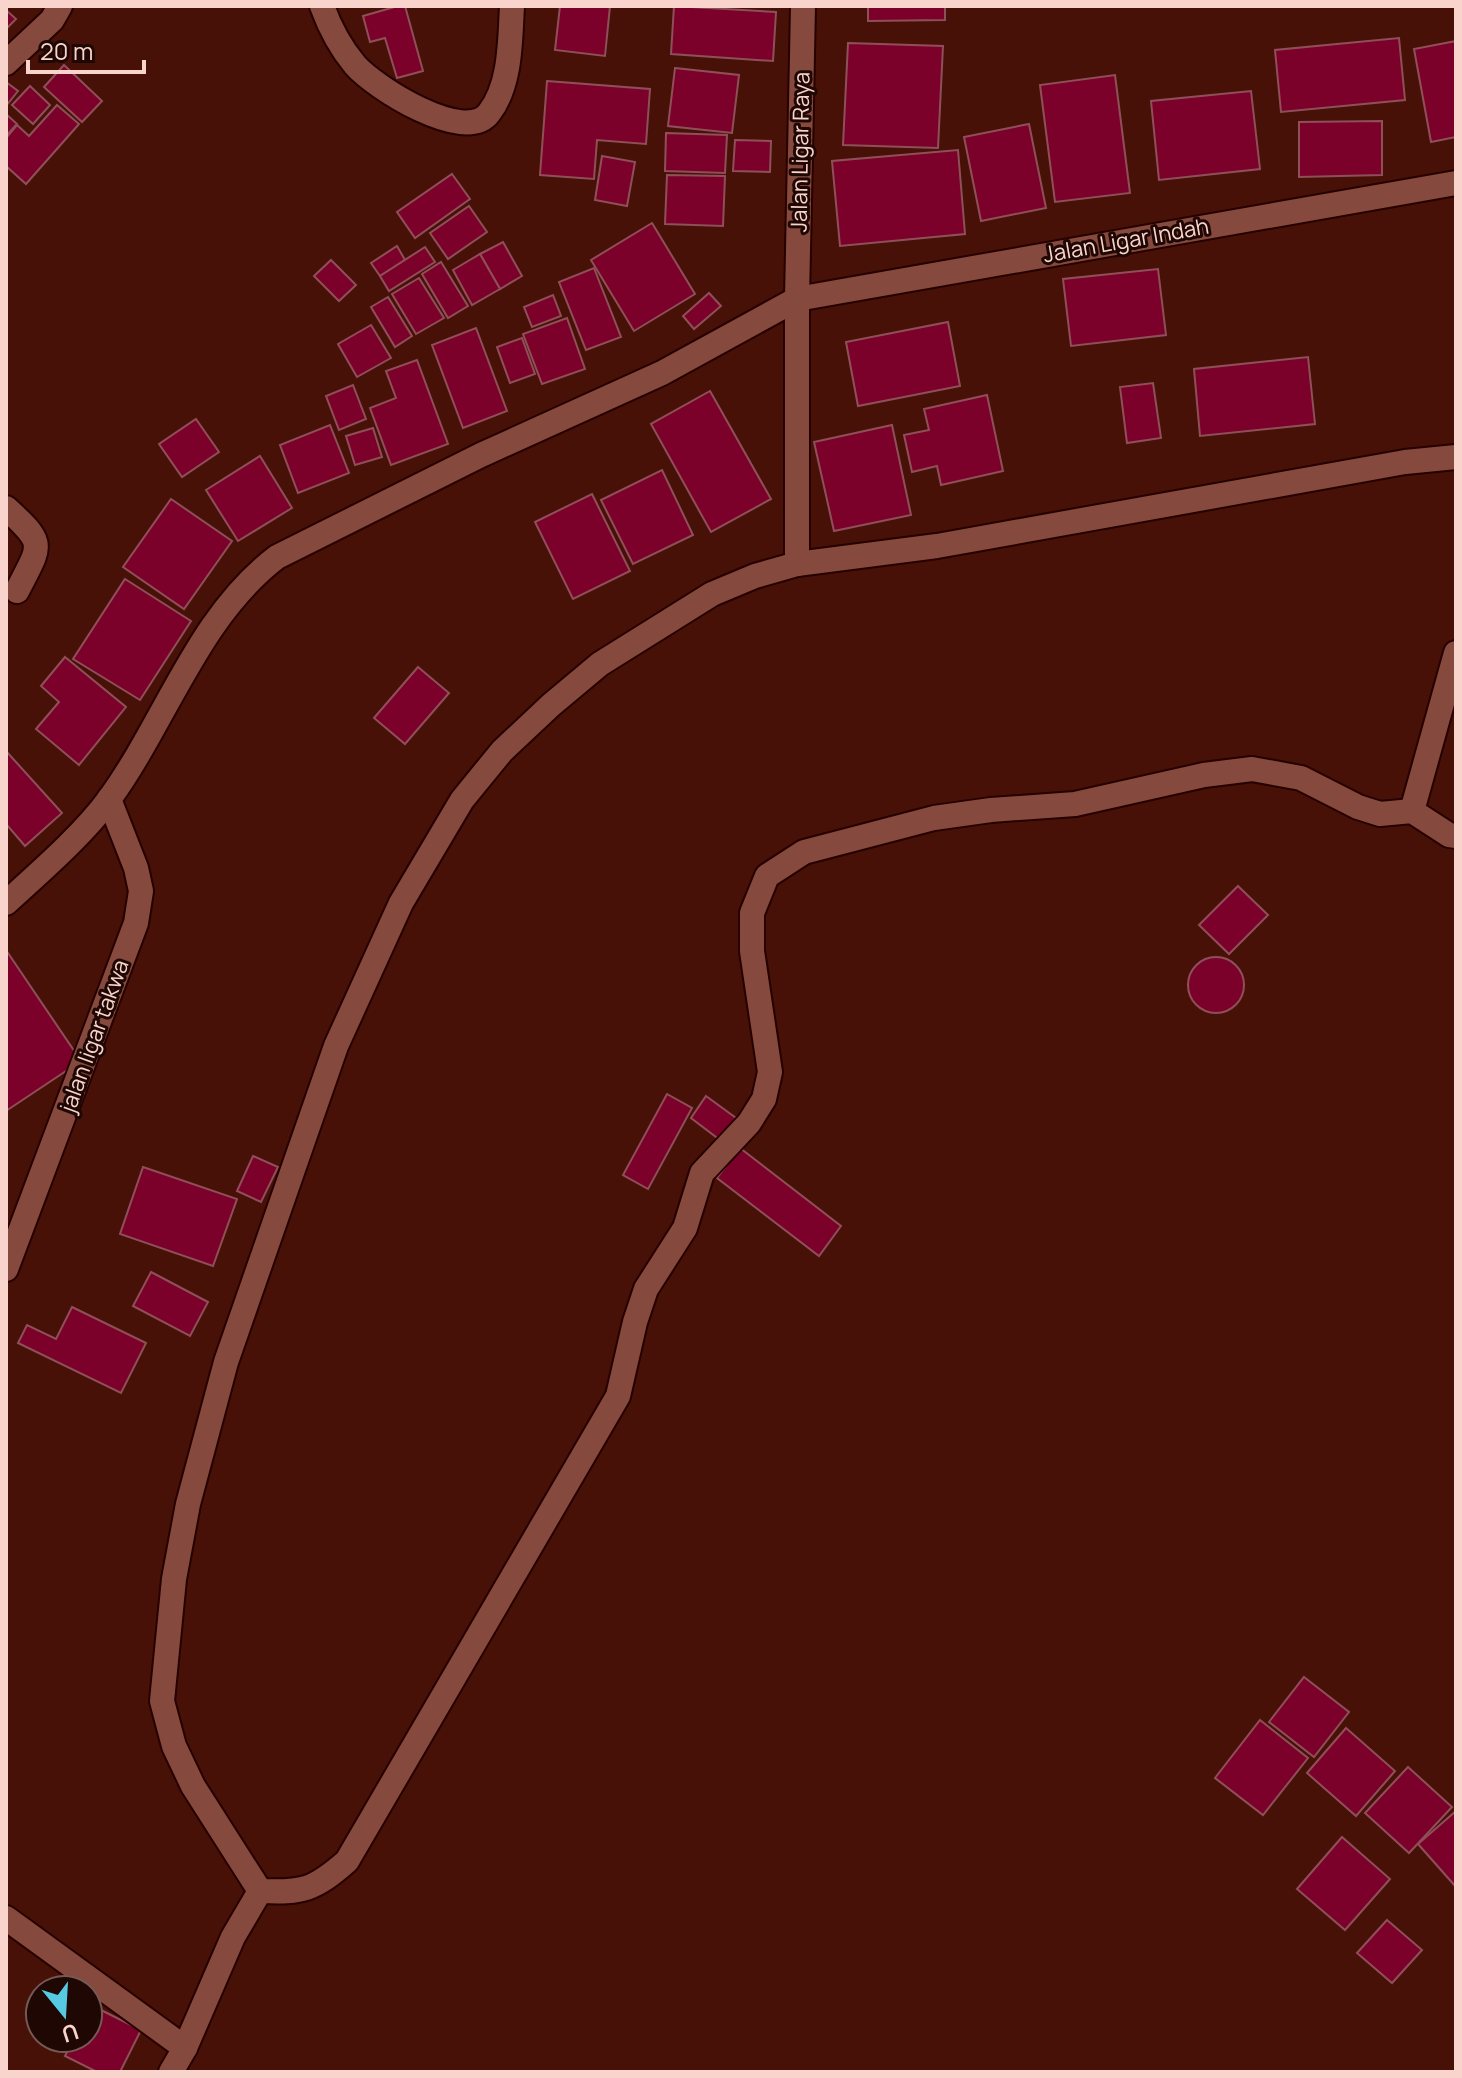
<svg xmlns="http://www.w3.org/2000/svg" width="1462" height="2078" font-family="Manrope,sans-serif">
	<rect width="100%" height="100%" fill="#481108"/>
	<g fill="#7b002a" stroke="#8f4f58" stroke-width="2">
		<path d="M 398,6 L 405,6 L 423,71 L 397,78 L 385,38 L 370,42 L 363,16 Z"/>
		<path d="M 560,6 L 610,6 L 605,56 L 555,50 Z"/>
		<path d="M 674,6 L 776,12 L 773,61 L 671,54 Z"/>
		<path d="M 868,6 L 945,6 L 945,20 L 868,21 Z"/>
		<path d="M 6,10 L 16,19 L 6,29 Z"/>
		<path d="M 1399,38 L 1405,100 L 1281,112 L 1275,50 Z"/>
		<path d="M 1456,41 L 1456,137 L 1431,142 L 1414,49 Z"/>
		<path d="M 848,43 L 943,46 L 938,148 L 843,145 Z"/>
		<path d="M 64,65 L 102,101 L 82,122 L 44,87 Z"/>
		<path d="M 675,68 L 739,75 L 732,133 L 668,126 Z"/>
		<path d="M 1115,75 L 1130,193 L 1055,202 L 1040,85 Z"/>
		<path d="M 547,81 L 650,89 L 646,144 L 597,140 L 594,179 L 540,175 Z"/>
		<path d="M 6,82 L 18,91 L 6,106 Z"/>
		<path d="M 30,86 L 50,105 L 33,124 L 12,105 Z"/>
		<path d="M 1251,91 L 1260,169 L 1159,180 L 1151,101 Z"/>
		<path d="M 57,105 L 79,124 L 26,184 L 6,166 L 6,138 L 17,125 L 29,136 Z"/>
		<path d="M 6,114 L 17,124 L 6,136 Z"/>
		<path d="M 1382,121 L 1382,175 L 1299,177 L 1299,122 Z"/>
		<path d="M 1029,124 L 1046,208 L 981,221 L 964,137 Z"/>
		<path d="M 666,133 L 727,135 L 725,173 L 665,171 Z"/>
		<path d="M 735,140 L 771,141 L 770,172 L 733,171 Z"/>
		<path d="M 958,150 L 965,234 L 840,246 L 832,161 Z"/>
		<path d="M 602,156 L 635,162 L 627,206 L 595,200 Z"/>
		<path d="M 452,174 L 470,199 L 415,238 L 397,212 Z"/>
		<path d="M 667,175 L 725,176 L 723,226 L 665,224 Z"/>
		<path d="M 469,206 L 487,232 L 448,259 L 430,233 Z"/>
		<path d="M 652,223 L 695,294 L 634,331 L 591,260 Z"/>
		<path d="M 503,242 L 522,276 L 500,289 L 480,254 Z"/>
		<path d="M 397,246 L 405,260 L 380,276 L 371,263 Z"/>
		<path d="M 425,247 L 435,262 L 389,291 L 380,276 Z"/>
		<path d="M 480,254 L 500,289 L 472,305 L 453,270 Z"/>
		<path d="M 331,260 L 356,285 L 339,301 L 314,276 Z"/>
		<path d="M 441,262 L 468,306 L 448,318 L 422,274 Z"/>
		<path d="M 594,268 L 621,337 L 586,350 L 559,282 Z"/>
		<path d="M 1158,269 L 1166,335 L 1071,346 L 1063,279 Z"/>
		<path d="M 419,278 L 444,318 L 416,334 L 392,294 Z"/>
		<path d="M 709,293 L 721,306 L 694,329 L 683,316 Z"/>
		<path d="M 553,295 L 561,316 L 532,327 L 524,307 Z"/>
		<path d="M 388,297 L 412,336 L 395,347 L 371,307 Z"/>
		<path d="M 567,318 L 585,369 L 542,384 L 523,334 Z"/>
		<path d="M 948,322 L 960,386 L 858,406 L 846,342 Z"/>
		<path d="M 371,325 L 391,358 L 357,377 L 338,344 Z"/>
		<path d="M 476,328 L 507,411 L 463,428 L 432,345 Z"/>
		<path d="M 522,338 L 535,374 L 510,383 L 497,347 Z"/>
		<path d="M 1308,357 L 1315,424 L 1200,436 L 1194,369 Z"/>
		<path d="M 417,360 L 448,444 L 391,465 L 370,408 L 396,398 L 386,371 Z"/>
		<path d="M 1153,383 L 1161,438 L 1127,443 L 1120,387 Z"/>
		<path d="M 353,385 L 366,419 L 339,430 L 326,396 Z"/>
		<path d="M 710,391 L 771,499 L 711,532 L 651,424 Z"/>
		<path d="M 987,395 L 1003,471 L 941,485 L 937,466 L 912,472 L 904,435 L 929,430 L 924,409 Z"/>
		<path d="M 196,419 L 219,452 L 182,477 L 159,444 Z"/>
		<path d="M 330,425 L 349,473 L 298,493 L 280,445 Z"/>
		<path d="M 892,425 L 911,515 L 834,531 L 814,442 Z"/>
		<path d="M 373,428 L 382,457 L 355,465 L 346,436 Z"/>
		<path d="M 260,456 L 292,508 L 238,541 L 206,490 Z"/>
		<path d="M 662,470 L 693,535 L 633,564 L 601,500 Z"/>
		<path d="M 592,494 L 630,571 L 573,599 L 535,522 Z"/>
		<path d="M 171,499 L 232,541 L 184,609 L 123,567 Z"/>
		<path d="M 125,579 L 191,621 L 140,700 L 73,659 Z"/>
		<path d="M 65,657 L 126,707 L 79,765 L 36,729 L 59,702 L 41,686 Z"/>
		<path d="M 418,667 L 449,693 L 405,744 L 374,718 Z"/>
		<path d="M 6,751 L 62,813 L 25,846 L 6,824 Z"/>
		<path d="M 1238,886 L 1268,915 L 1229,954 L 1199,925 Z"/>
		<path d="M 8,953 L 81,1061 L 6,1111 L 6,955 Z"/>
		<circle cx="1216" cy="985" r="28"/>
		<path d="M 667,1094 L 692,1108 L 648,1189 L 623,1175 Z"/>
		<path d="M 706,1096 L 736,1118 L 720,1140 L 691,1118 Z"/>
		<path d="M 740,1148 L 841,1226 L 819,1256 L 717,1178 Z"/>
		<path d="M 253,1156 L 278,1167 L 261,1202 L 237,1191 Z"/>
		<path d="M 143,1167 L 237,1199 L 213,1266 L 120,1234 Z"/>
		<path d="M 151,1272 L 208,1302 L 190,1336 L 133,1306 Z"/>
		<path d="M 72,1307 L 146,1343 L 121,1393 L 18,1343 L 27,1325 L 56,1339 Z"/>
		<path d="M 1304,1677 L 1349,1712 L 1314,1757 L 1269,1722 Z"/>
		<path d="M 1260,1720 L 1308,1758 L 1263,1815 L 1215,1778 Z"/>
		<path d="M 1346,1728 L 1395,1771 L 1356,1816 L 1307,1773 Z"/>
		<path d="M 1408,1767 L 1452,1807 L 1409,1853 L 1365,1813 Z"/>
		<path d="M 1456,1811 L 1456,1887 L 1418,1844 Z"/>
		<path d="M 1342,1837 L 1390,1879 L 1345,1930 L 1297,1889 Z"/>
		<path d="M 1387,1920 L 1422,1950 L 1392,1983 L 1357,1953 Z"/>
		<path d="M 91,2005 L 141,2030 L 120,2072 L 97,2072 L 65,2056 L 74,2038 L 88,2038 L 88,2010 Z"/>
	</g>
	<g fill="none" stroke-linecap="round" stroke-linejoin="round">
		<defs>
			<g id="minor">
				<path d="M 322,6 C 330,28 339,46 355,65 C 374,87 465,145 489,113 C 511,85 510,40 512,6"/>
				<path d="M 6,63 L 52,20 L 60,6"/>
				<path d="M 6,508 C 47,545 41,544 17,591"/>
				<path d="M 797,564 L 797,299 L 803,6"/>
				<path d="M 1456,653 L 1412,811 L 1449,835 L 1456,836"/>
				<path d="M 6,903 C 39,873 84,834 110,798 C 167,719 198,617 277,557 L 481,455 L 662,373 L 797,299 L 1456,183"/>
				<path d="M 6,1269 L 136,923 L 141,891 L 136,868 L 109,799"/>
				<path d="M 260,1891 L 193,1786 L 174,1746 L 162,1701 L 174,1579 L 188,1504 L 226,1362 L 336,1046 L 401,903 L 462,800 L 502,751 L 551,705 L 600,664 L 712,594 L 755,576 L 797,564 L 937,546 L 1405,462 L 1456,457"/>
				<path d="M 260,1891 C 303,1893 314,1890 347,1861 L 618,1396 L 635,1322 L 646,1289 L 685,1228 L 702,1173 L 749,1123 L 764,1099 L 770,1072 L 752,951 L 752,913 L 767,876 L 804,852 L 934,818 L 991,810 L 1075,804 L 1204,775 L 1252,769 L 1301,778 L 1358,807 L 1380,814 L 1412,811"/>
				<path d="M 6,1918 L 185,2048"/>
				<path d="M 171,2072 L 185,2048 L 233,1937 L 260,1891"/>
			</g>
		</defs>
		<use href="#minor" stroke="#260100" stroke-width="28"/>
		<use href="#minor" stroke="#85493d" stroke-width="24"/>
	</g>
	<g text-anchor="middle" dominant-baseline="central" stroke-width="6" stroke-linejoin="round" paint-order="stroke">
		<g font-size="22" fill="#f9d4cc" stroke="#1f0704">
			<text transform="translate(800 152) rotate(-89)">Jalan Ligar Raya</text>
			<text transform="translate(1126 240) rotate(-10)">Jalan Ligar Indah</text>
			<text transform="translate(94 1036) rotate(-70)">jalan ligar takwa</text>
		</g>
	</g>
	<rect width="1462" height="2078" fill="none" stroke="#f9d4cc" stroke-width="16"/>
	<g transform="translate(64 2014) rotate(162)"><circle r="38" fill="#1f0704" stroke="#765954" stroke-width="2"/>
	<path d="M0-6L14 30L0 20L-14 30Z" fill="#55cae0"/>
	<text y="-12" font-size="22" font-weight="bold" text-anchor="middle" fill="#f9d4cc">U</text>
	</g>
	<path d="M28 60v12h116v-12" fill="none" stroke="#f9d4cc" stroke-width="4"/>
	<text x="40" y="60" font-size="24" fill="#f9d4cc" stroke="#1f0704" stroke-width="6" paint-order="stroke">20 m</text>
</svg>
